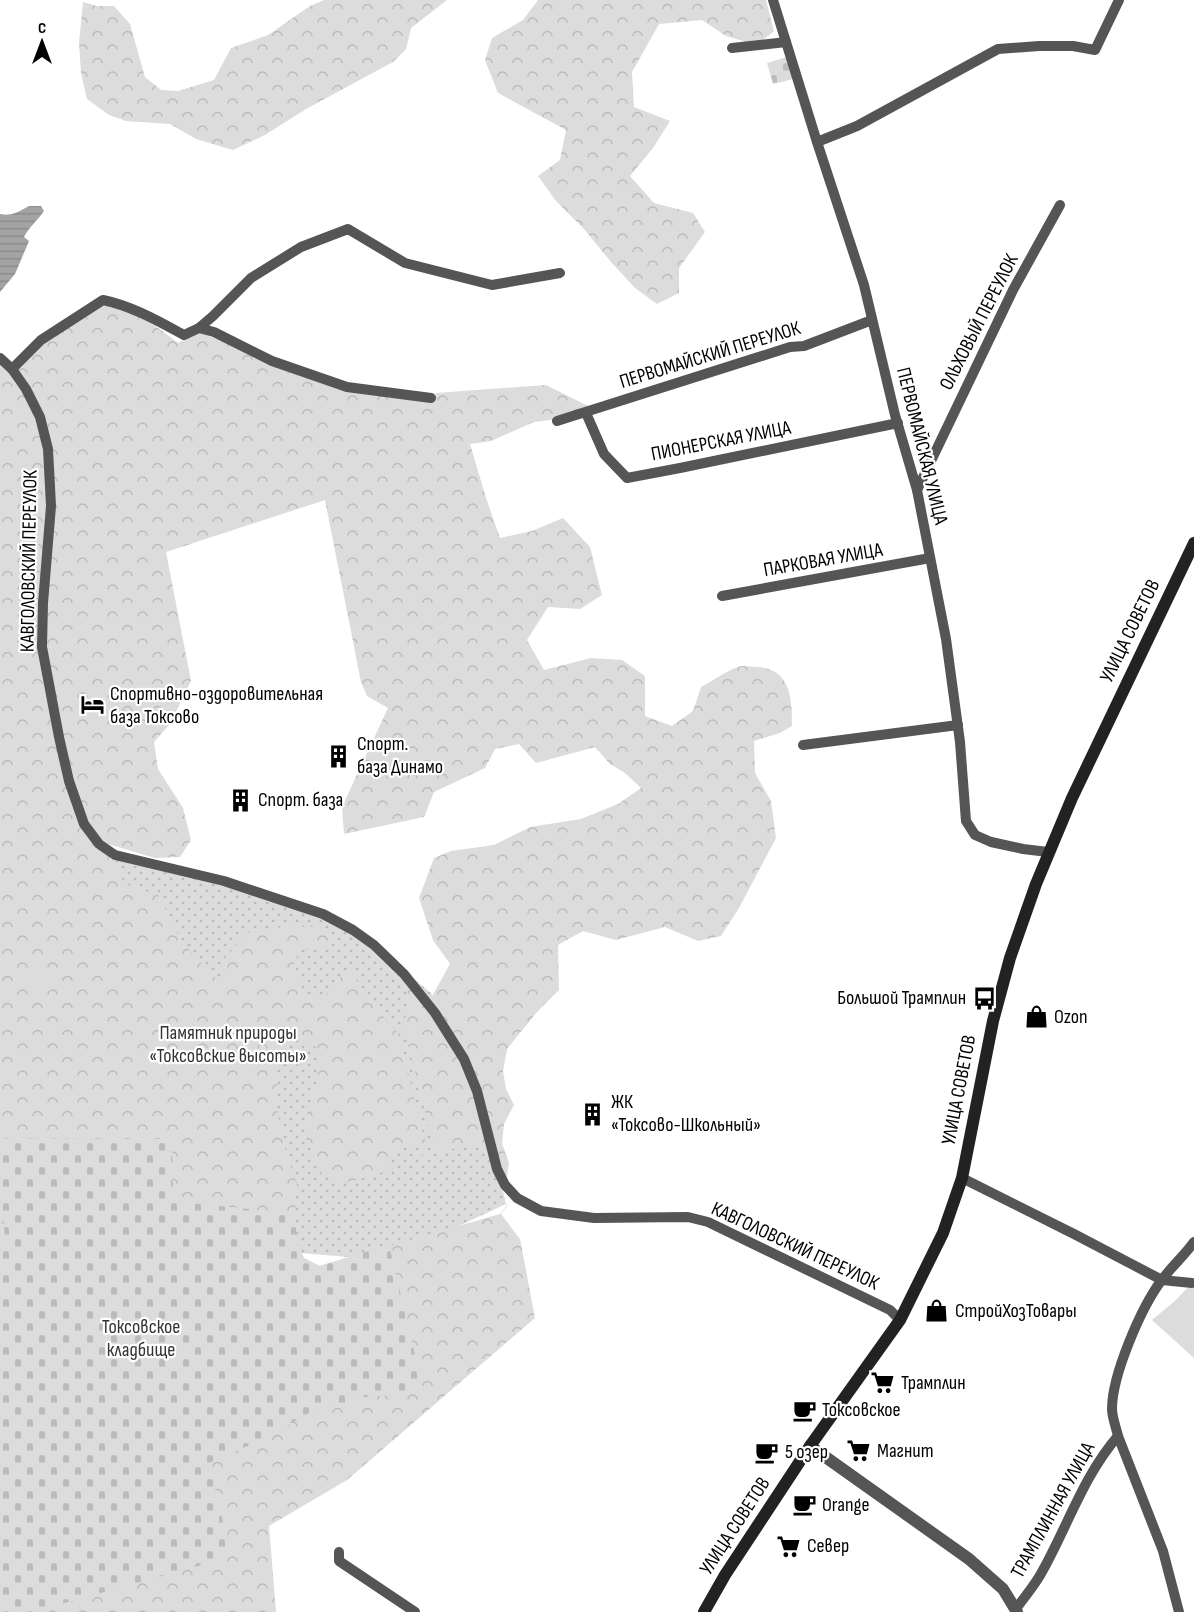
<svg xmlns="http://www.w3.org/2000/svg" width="1194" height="1612" font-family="'Sofia Sans Condensed',sans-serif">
	<defs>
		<pattern id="grass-dots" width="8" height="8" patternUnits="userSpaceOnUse" patternTransform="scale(1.5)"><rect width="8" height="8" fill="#dcdcdc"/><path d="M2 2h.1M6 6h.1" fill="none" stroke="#bbb" stroke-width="1.8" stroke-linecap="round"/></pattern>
		<pattern id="forest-crowns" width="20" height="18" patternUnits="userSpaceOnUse" patternTransform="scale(1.5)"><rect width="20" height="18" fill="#dcdcdc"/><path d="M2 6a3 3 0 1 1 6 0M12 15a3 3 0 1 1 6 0" fill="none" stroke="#bbb"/></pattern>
		<pattern id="cemetery-stones" width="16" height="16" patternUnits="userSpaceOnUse" patternTransform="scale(1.5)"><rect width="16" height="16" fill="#dcdcdc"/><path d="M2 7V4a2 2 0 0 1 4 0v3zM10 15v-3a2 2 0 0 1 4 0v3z" fill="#bbb"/></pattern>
		<pattern id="water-rules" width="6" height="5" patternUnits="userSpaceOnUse" patternTransform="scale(1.5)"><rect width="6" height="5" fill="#a3a3a3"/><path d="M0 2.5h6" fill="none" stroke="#8b8b8b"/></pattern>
	</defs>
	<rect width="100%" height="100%" fill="#fff"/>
	<path fill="url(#grass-dots)" d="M 0,373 L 102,857 L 153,867 L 248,892 L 348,925 L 431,993 L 480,1095 L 506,1204 L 386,1260 L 299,1253 L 133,1174 Z"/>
	<g fill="url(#forest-crowns)" fill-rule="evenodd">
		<path d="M 324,0 L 447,0 L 411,28 L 406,49 L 393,62 L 306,109 L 265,135 L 233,150 L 196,139 L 170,124 L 126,121 L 109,115 L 87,99 L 81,73 L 79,43 L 83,2 L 97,6 L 114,6 L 130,24 L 145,77 L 161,90 L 178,91 L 214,80 L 231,48 L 268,35 L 310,6 Z"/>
		<path d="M 538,0 L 766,0 L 774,31 L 757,45 L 726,36 L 702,20 L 659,24 L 632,72 L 634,107 L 670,121 L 653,148 L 630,176 L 654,203 L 693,213 L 705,232 L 679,268 L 679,293 L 657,304 L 635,288 L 611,262 L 584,229 L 556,201 L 538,176 L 560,160 L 566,130 L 498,93 L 485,60 L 492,38 L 523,20 Z"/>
		<path d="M 104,304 C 134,310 154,324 178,343 L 199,332 L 310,377 L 432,399 L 436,393 L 546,385 L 592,408 L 558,419 L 534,422 L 491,441 L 470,444 L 486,498 L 500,538 L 532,531 L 563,518 L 590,547 L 602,595 L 580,609 L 548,607 L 527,640 L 544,670 L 591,658 L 622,660 L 645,676 L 645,716 L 672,726 L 693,711 L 701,687 C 711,682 728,670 738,667 C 743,665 751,667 756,667 C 791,668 792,699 792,726 L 780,733 L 754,741 L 755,773 L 771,801 L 776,838 L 739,908 L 721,936 L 698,941 L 665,927 L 616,940 L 583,931 L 558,945 L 559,990 L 537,1012 L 507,1049 L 503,1071 L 506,1089 L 514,1105 L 504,1124 L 502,1143 L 509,1163 L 506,1182 L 516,1194 L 501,1214 L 520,1239 L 535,1318 L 347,1480 L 269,1526 L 276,1612 L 0,1612 L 0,363 L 9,372 L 42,343 ZM 325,500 L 361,682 L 367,696 L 388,708 L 342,807 L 344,834 L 424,817 L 434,792 L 485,768 L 495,749 L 519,744 L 536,763 L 595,747 L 610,764 L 625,773 L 641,788 L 618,804 L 581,819 L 530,827 L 494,845 L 451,851 L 434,858 L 419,898 L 433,940 L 450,964 L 431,998 L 409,982 L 404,1029 L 435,1151 L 493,1144 L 506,1182 L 516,1194 L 500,1214 L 320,1266 L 304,1258 L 297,1244 L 295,1214 L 297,1184 L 286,1153 L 277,1111 L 277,1065 L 282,1044 L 302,1039 L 319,1049 L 318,1075 L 308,1119 L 306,1138 L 322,1174 L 333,1181 L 351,1182 L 393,1169 L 388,1152 L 418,1142 L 424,1159 L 430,1156 L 423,1133 L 398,1033 L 377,1010 L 348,968 L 322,999 L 301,993 L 294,963 L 300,950 L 323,948 L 330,940 L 327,931 L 321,925 L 288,926 L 247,933 L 225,958 L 223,985 L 193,955 L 180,938 L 158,895 L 125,884 L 101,842 L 155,858 L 180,857 L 191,840 L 183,808 L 158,769 L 154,742 L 170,724 L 191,681 L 166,552 Z"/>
	</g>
	<g fill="url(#cemetery-stones)">
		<path d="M 787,57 L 793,79 L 773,84 L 767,63 Z"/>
		<path d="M 0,1138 L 172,1139 L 173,1201 L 295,1214 L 297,1244 L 304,1258 L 319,1266 L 389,1245 L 424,1393 L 364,1397 L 307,1414 L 268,1437 L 209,1463 L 231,1557 L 32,1612 L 0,1612 L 0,1241 L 5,1237 L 0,1179 Z"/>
	</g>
	<g fill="#dcdcdc">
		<path d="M 36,963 L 53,988 L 38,998 L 22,973 Z"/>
		<path d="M 1192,1283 L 1194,1283 L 1194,1358 L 1152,1320 L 1176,1300 Z"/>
	</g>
	<path fill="url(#water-rules)" d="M 29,206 L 41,206 L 44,211 C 38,220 29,227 24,237 L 29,241 L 15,274 L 0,292 L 0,214 C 11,217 20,211 29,206 Z"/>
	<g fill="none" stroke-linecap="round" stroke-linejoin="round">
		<g stroke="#555" stroke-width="10">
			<path d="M 773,0 L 817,142 L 864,285 L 895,415 L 917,490 L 946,639 L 960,742 L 966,821 L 975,835 L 991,842 L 1023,849 L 1048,852"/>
			<path d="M 732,48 L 786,42"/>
			<path d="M 817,142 L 857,126 L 998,49 L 1039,46 L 1073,46 L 1095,50 L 1119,0"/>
			<path d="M 0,358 L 12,369 L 26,389 L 40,417 L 48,449 L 51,506 L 43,603 L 42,647 L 59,737 L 69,781 L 84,824 L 99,844 L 115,855 L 224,881 L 323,914 L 353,930 L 374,945 L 404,974 L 435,1013 L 464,1059 L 477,1091 L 497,1169 L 505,1185 L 517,1198 L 541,1211 L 594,1218 L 688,1217 L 708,1222 L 890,1310 L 900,1320"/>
			<path d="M 12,369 L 41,340 L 103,300 C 132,306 158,321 184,335 L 199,328"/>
			<path d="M 431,398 L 347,387 L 272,361 L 214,332 L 199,328 L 213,316 L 251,278 L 301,247 L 348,229 L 405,263 L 492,285 L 560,273"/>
			<path d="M 586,413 L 604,454 L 627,478 L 680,468 L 898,423"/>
			<path d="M 557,421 L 790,347 L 804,346 L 872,320"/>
			<path d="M 917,490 L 1013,290 L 1060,205"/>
			<path d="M 722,596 L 930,558"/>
			<path d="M 803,745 L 958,725"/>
			<path d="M 962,1178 L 1074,1234 L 1162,1280 L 1192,1283"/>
			<path d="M 1118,1436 C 1116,1427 1112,1417 1112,1409 C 1112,1375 1141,1308 1161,1281 C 1171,1267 1184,1256 1194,1242"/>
			<path d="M 339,1552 L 339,1561 L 415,1612"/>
			<path d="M 1016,1609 C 1025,1596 1036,1584 1043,1570 C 1068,1525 1084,1475 1118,1436 L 1163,1551 L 1179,1612"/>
		</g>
		<path stroke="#555" stroke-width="12" d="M 810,1446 L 969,1559 L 1003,1589 L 1017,1612"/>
		<path stroke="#222" stroke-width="12" d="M 704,1612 L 725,1575 L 810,1446 L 900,1320 L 943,1233 L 962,1178 L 993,1021 L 1010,958 L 1036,884 L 1072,798 L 1194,543"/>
	</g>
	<defs>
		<symbol id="hotel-bare" viewBox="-9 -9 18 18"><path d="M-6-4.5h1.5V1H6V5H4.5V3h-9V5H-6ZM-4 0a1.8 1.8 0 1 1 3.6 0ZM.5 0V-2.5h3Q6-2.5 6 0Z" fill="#000" stroke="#fff" stroke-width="2.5" paint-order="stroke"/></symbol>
		<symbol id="building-bare" viewBox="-9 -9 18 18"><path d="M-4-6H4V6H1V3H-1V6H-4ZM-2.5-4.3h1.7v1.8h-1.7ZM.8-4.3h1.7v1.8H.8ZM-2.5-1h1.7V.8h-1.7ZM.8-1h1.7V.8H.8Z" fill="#000" stroke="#fff" stroke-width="2.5" paint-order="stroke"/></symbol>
		<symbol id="bus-bare" viewBox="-9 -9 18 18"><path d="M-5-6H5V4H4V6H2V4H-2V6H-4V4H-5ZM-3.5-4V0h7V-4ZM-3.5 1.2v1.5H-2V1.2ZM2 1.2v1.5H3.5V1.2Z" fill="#000" stroke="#fff" stroke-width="2.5" paint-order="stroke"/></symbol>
		<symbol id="shop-bare" viewBox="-9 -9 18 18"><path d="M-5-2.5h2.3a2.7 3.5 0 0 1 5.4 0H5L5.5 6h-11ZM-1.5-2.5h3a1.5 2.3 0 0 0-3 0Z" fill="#000" stroke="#fff" stroke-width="2.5" paint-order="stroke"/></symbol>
		<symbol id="supermarket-bare" viewBox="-9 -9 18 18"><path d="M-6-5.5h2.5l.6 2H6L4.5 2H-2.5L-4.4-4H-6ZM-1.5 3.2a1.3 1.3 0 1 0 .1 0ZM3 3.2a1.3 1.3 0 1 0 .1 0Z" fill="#000" stroke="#fff" stroke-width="2.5" paint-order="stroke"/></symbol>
		<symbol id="cafe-bare" viewBox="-9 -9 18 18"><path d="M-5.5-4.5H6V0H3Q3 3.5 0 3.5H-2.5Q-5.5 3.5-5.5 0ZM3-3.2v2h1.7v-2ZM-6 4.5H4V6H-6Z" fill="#000" stroke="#fff" stroke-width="2.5" paint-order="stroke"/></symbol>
	</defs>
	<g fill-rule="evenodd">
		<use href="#hotel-bare" x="76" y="688" width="33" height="33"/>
		<use href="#building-bare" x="322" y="740" width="33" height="33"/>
		<use href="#building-bare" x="224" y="784" width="33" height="33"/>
		<use href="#bus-bare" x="968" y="982" width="33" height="33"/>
		<use href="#shop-bare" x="1020" y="1000" width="33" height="33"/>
		<use href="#building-bare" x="576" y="1098" width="33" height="33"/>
		<use href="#shop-bare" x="920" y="1294" width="33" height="33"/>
		<use href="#supermarket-bare" x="866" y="1366" width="33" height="33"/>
		<use href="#cafe-bare" x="788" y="1394" width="33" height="33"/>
		<use href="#supermarket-bare" x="842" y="1434" width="33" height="33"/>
		<use href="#cafe-bare" x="750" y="1436" width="33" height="33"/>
		<use href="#cafe-bare" x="788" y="1488" width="33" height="33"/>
		<use href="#supermarket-bare" x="772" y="1530" width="33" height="33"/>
	</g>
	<g text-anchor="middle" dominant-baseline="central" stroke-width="4.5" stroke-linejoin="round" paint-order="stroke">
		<g font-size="20" fill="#000" stroke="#fff">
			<text transform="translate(979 322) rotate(-63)">ОЛЬХОВЫЙ ПЕРЕУЛОК</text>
			<text transform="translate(710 355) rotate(-17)">ПЕРВОМАЙСКИЙ ПЕРЕУЛОК</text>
			<text transform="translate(721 441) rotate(-11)">ПИОНЕРСКАЯ УЛИЦА</text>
			<text transform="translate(922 446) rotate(76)">ПЕРВОМАЙСКАЯ УЛИЦА</text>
			<text transform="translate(823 560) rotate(-10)">ПАРКОВАЯ УЛИЦА</text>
			<text transform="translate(29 561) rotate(-89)">КАВГОЛОВСКИЙ ПЕРЕУЛОК</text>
			<text transform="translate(1130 631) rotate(-64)">УЛИЦА СОВЕТОВ</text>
			<text transform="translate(959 1090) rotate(-79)">УЛИЦА СОВЕТОВ</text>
			<text transform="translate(795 1246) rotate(25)">КАВГОЛОВСКИЙ ПЕРЕУЛОК</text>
			<text transform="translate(1053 1510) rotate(-61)">ТРАМПЛИННАЯ УЛИЦА</text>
			<text transform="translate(735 1526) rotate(-57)">УЛИЦА СОВЕТОВ</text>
		</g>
		<g font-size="20" fill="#000" stroke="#fff" text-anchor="start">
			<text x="110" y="694">Спортивно-оздоровительная<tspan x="110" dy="23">база Токсово</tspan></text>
			<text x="357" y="744">Спорт.<tspan x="357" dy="23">база Динамо</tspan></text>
			<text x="258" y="800">Спорт. база</text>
			<text x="966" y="998" text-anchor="end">Большой Трамплин</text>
			<text x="1054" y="1017">Ozon</text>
			<text x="611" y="1102">ЖК<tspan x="611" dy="23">«Токсово-Школьный»</tspan></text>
			<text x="955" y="1311">СтройХозТовары</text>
			<text x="901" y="1383">Трамплин</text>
			<text x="822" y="1410">Токсовское</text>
			<text x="877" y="1451">Магнит</text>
			<text x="785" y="1452">5 озер</text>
			<text x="822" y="1505">Orange</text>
			<text x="807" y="1546">Север</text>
		</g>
		<g font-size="20" fill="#333" stroke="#fff">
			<text x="228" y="1033">Памятник природы<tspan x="228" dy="23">«Токсовские высоты»</tspan></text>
			<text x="141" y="1327">Токсовское<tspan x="141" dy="23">кладбище</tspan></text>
		</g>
	</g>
	<g transform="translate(42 42)" stroke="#ffffff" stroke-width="4.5" paint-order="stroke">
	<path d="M0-4.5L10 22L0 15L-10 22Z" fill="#000000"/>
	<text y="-9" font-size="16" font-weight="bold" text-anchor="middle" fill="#000000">С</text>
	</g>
</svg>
